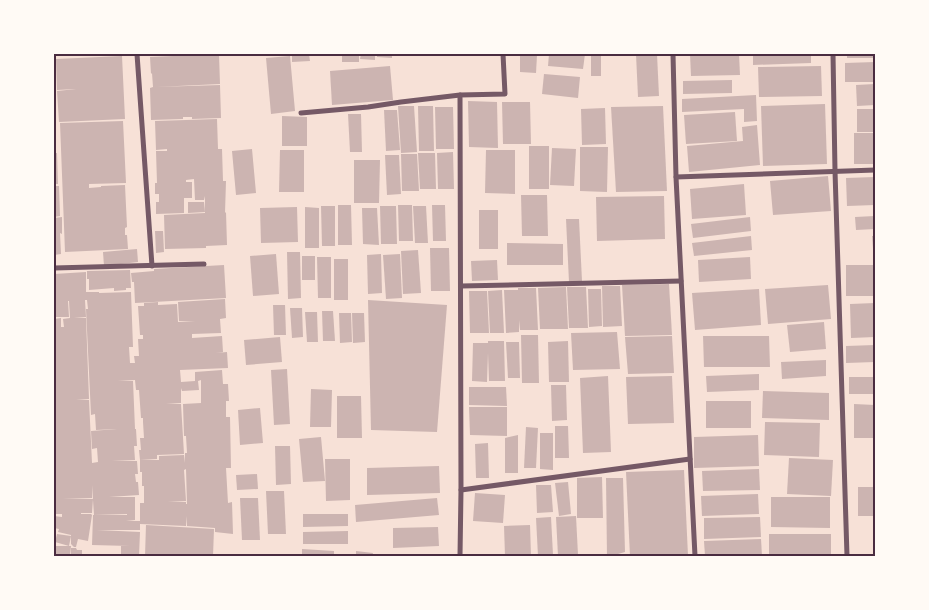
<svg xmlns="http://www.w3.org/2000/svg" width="929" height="610" font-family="'Archivo Narrow',sans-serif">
	<rect width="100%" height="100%" fill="#f7e1d7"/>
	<g fill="#ccb4b1" fill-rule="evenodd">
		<path d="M 219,54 L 220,84 L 156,87 L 220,85 L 221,118 L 192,119 L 192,117 L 183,117 L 183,119 L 151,120 L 150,88 L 153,87 L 152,73 L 151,74 L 150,57 Z"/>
		<path d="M 292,54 L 309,54 L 310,61 L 292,62 Z"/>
		<rect x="342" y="54" width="17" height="8"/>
		<path d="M 361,54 L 375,54 L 375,60 L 360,59 Z"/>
		<path d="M 377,54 L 392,54 L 392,58 L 377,57 Z"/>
		<path d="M 520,54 L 537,55 L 536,73 L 520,72 Z"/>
		<path d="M 549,54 L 585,54 L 583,69 L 548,66 Z"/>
		<rect x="591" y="54" width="10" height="22"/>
		<path d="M 636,54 L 657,54 L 659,96 L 638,97 Z"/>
		<path d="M 690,54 L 739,54 L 740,75 L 691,76 Z"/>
		<path d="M 753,54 L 811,54 L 811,63 L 753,65 Z"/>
		<rect x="847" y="54" width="28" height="4"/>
		<path d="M 122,56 L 125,119 L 59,122 L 57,91 L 76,89 L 57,90 L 56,59 Z"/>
		<path d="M 290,56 L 295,111 L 271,114 L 266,58 Z"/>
		<path d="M 875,62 L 875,82 L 845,82 L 845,63 Z"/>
		<path d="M 390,66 L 393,100 L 332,105 L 330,71 Z"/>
		<path d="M 821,66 L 822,96 L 759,97 L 758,67 Z"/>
		<path d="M 544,74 L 580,77 L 578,98 L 542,94 Z"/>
		<path d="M 732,80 L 732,93 L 683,94 L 683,81 Z"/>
		<path d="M 875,84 L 875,105 L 857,106 L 856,85 Z"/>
		<path d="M 756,95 L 757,121 L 744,122 L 744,109 L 682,112 L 682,99 Z"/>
		<path d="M 54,96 L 55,96 L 56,121 L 54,121 Z"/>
		<path d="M 468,101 L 497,102 L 498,148 L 469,147 Z"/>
		<path d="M 502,102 L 530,102 L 531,144 L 503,144 Z"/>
		<path d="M 825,104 L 827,164 L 763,166 L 761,106 Z"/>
		<path d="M 398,106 L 414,106 L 417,152 L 401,153 Z"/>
		<path d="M 418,106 L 433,106 L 434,151 L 419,151 Z"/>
		<path d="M 663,106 L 667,191 L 616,192 L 611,107 Z"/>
		<path d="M 435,107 L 453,107 L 454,149 L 436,149 Z"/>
		<path d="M 605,108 L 606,144 L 582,145 L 581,109 Z"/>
		<rect x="857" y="109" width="18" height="23"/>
		<path d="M 384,110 L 397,110 L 400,150 L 386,151 Z"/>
		<path d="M 735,112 L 737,141 L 686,144 L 684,115 Z"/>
		<path d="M 348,114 L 361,114 L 362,152 L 350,152 Z"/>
		<path d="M 282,116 L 307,117 L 307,146 L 282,146 Z"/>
		<path d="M 217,119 L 218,149 L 222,149 L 223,181 L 226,181 L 225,213 L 226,212 L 227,245 L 206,246 L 206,248 L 165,249 L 164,215 L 205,213 L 205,196 L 204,200 L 195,200 L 194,179 L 186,180 L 186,182 L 176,182 L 192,182 L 192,198 L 184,198 L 184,213 L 156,214 L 156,202 L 159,202 L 159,194 L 155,194 L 155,183 L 157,183 L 156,151 L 167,151 L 167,149 L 156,150 L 155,121 Z"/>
		<path d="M 123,121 L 126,183 L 89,184 L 89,188 L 101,187 L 101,186 L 125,185 L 127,227 L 125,228 L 125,235 L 127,235 L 128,249 L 65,252 L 60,123 Z"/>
		<path d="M 757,125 L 760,165 L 689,172 L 687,146 L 743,141 L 742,127 Z"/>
		<rect x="854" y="133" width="21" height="31"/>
		<rect x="529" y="146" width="20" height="43"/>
		<path d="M 580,147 L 608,147 L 607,192 L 580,191 Z"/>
		<path d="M 552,148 L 576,149 L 574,186 L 550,185 Z"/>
		<path d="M 252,149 L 256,193 L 236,195 L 232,151 Z"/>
		<path d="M 280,150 L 304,150 L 304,192 L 279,192 Z"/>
		<path d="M 486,150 L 515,150 L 515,194 L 485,193 Z"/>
		<path d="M 453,152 L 454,189 L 438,189 L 437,153 Z"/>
		<path d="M 54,153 L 57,153 L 58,184 L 54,184 Z"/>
		<path d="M 418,153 L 435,153 L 436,189 L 420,189 Z"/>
		<path d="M 401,154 L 417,154 L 419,191 L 402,191 Z"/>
		<path d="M 385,155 L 399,155 L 401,194 L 387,195 Z"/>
		<path d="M 354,160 L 380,160 L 379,203 L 354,203 Z"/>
		<path d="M 828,176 L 831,211 L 773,215 L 770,181 Z"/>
		<path d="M 875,177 L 875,205 L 847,206 L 846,178 Z"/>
		<path d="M 744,184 L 746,215 L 692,219 L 690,189 Z"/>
		<path d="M 54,186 L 59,186 L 60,216 L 54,217 Z"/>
		<path d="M 521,195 L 547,195 L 548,236 L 522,236 Z"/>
		<path d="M 664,196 L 665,239 L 597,241 L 596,197 Z"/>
		<path d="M 188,202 L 204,202 L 205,212 L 188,213 Z"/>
		<path d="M 338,205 L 351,205 L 352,245 L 338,245 Z"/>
		<path d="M 398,205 L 412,205 L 413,241 L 399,241 Z"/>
		<path d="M 432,205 L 445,205 L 446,241 L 433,241 Z"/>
		<path d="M 321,206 L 335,206 L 335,246 L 322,246 Z"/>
		<path d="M 380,206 L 396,206 L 397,244 L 381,244 Z"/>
		<path d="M 413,206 L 426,206 L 428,243 L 415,243 Z"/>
		<path d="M 297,207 L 298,242 L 261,243 L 260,208 Z"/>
		<path d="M 305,207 L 319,208 L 319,248 L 305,248 Z"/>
		<path d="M 362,208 L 377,208 L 379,245 L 363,244 Z"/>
		<rect x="479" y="210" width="19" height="39"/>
		<path d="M 875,216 L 875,229 L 856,230 L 855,217 Z"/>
		<path d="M 62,217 L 62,234 L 60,233 L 61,254 L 54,255 L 54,218 Z"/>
		<path d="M 750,217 L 751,231 L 693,238 L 691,224 Z"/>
		<path d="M 566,219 L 579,219 L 582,281 L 569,282 Z"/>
		<path d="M 155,231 L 163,231 L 164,252 L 156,253 Z"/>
		<path d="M 751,236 L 752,250 L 694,256 L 692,243 Z"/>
		<path d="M 872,236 L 875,236 L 875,260 L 874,261 Z"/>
		<path d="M 507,243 L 563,244 L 563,265 L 507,265 Z"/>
		<path d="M 430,248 L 449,248 L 450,291 L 431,291 Z"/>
		<path d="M 137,249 L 138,262 L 104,266 L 103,252 Z"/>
		<path d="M 418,250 L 421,293 L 403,294 L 401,251 Z"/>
		<path d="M 287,252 L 300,252 L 301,298 L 288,299 Z"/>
		<path d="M 276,254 L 279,294 L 253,296 L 250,256 Z"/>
		<path d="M 381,254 L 382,293 L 368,294 L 367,255 Z"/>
		<path d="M 400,254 L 402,298 L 386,299 L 383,255 Z"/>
		<rect x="302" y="256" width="13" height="24"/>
		<path d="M 317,257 L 331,257 L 331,298 L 318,298 Z"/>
		<path d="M 750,257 L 751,279 L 699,282 L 698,260 Z"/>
		<rect x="334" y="259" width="14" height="41"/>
		<path d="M 497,260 L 498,280 L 472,281 L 471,261 Z"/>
		<path d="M 224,265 L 226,298 L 135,303 L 134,282 L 132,282 L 131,273 L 154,271 L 154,269 Z"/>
		<rect x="846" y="265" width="29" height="31"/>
		<path d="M 130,270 L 131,288 L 126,288 L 126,290 L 114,291 L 114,288 L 89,290 L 89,279 L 87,279 L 87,271 Z"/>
		<path d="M 86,272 L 86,292 L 99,292 L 99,293 L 131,292 L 133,347 L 129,347 L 130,363 L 135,363 L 134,356 L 139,356 L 138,339 L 143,339 L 143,335 L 140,335 L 138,306 L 144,306 L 144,303 L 158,302 L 158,305 L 177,304 L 178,322 L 195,321 L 179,321 L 178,302 L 225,299 L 226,318 L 220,319 L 221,333 L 192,334 L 192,338 L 222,336 L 223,352 L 216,353 L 227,352 L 228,368 L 180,370 L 181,382 L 195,381 L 195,372 L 222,370 L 223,384 L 228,384 L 229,401 L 226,401 L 226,417 L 230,417 L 231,468 L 226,468 L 228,503 L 232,502 L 233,534 L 215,532 L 215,528 L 187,526 L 187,516 L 186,526 L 140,524 L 140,530 L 97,530 L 140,532 L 139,556 L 121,556 L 121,546 L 130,546 L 92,545 L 93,515 L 127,515 L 127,514 L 94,515 L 92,485 L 92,498 L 63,499 L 93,499 L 92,513 L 81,513 L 81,514 L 91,514 L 92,515 L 88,541 L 78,539 L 76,547 L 74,547 L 71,544 L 71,535 L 58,532 L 59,529 L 54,528 L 54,516 L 62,517 L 62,514 L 54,514 L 54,319 L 61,318 L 61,327 L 64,327 L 63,319 L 70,318 L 69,301 L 68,301 L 69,317 L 54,317 L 54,274 ZM 85,300 L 87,300 L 88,309 L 86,309 L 91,415 L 95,414 L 96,430 L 117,429 L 91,431 L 92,449 L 97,448 L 98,462 L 92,463 L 89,400 L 76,400 L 89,399 L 86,318 L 74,318 L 86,317 ZM 135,380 L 136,390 L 139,390 L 141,418 L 143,418 L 143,422 L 144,438 L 140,438 L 141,450 L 139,450 L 140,460 L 157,459 L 157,455 L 184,454 L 181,404 L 166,404 L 181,403 L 181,388 L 182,391 L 199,390 L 198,381 L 201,380 L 201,403 L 183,404 L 184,436 L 186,436 L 187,453 L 185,453 L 185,463 L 184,455 L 159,456 L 159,460 L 140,460 L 140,472 L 142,472 L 142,486 L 144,486 L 144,503 L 140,503 L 140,521 L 126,521 L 135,520 L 135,497 L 109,497 L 139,495 L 138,482 L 136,482 L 135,474 L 138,474 L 137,461 L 112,461 L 135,460 L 134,446 L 137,446 L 136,429 L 135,429 L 133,381 L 118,381 ZM 186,469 L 187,504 L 186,504 L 186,502 L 168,502 L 186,501 L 184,470 Z"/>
		<path d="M 669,284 L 672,335 L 625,336 L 622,285 Z"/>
		<path d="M 828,285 L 831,319 L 768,324 L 765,289 Z"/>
		<path d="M 602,286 L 620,286 L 622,326 L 603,327 Z"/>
		<path d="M 566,287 L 568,329 L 540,329 L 538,288 Z"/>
		<path d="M 567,287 L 586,287 L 588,328 L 569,328 Z"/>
		<path d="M 518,288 L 536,288 L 538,330 L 520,330 L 519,320 L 519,332 L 506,333 L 504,290 L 518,290 Z"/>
		<path d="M 588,289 L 601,289 L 602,326 L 589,327 Z"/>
		<path d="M 759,289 L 761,325 L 695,330 L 692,293 Z"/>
		<path d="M 502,290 L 504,333 L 490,333 L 488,291 Z"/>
		<path d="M 469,291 L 487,291 L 489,333 L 470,333 Z"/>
		<path d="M 368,300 L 447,305 L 437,432 L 371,430 Z"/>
		<path d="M 875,303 L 875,337 L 851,338 L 850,304 Z"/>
		<path d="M 273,305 L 285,305 L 286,335 L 274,335 Z"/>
		<path d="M 290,308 L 302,308 L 303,337 L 292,338 Z"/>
		<path d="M 322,311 L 333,311 L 335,341 L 323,341 Z"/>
		<path d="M 305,312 L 317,312 L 318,342 L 307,342 Z"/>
		<path d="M 339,313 L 351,313 L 352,342 L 340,343 Z"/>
		<path d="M 352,313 L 364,313 L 365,342 L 353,343 Z"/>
		<path d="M 824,322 L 826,349 L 790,352 L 787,325 Z"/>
		<path d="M 617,332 L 620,369 L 573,370 L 571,333 Z"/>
		<path d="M 521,335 L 538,335 L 539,383 L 522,383 Z"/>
		<path d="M 672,336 L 674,373 L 628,374 L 625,337 Z"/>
		<path d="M 703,336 L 769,336 L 770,367 L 704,367 Z"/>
		<path d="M 280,337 L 282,362 L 246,365 L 244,340 Z"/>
		<path d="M 488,341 L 504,341 L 505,381 L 489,381 L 488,353 L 487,382 L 472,381 L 473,343 L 488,343 Z"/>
		<path d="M 568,341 L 569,382 L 549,382 L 548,342 Z"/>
		<path d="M 506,342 L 519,342 L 520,378 L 508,378 Z"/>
		<path d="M 875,345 L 875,362 L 846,363 L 846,346 Z"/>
		<path d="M 826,360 L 826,376 L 782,379 L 781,362 Z"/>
		<path d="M 287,369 L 290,424 L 274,425 L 271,370 Z"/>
		<path d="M 759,374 L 759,390 L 707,392 L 706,376 Z"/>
		<path d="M 608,376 L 611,452 L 583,453 L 580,378 Z"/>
		<path d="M 672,376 L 674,423 L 628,424 L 626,377 Z"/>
		<rect x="849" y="377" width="26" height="17"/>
		<path d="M 551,385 L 566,385 L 567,420 L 552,421 Z"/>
		<path d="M 469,387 L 506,387 L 507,406 L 469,405 Z"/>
		<path d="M 311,389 L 332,390 L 331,427 L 310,427 Z"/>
		<path d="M 763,391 L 829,393 L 829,420 L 762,418 Z"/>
		<path d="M 337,396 L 361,396 L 362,438 L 337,438 Z"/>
		<rect x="706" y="401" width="45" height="27"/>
		<path d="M 854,404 L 875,405 L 875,438 L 854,438 Z"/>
		<path d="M 469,407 L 507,407 L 507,436 L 470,435 Z"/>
		<path d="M 260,408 L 263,443 L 240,445 L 238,410 Z"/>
		<path d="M 765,422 L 820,423 L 819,457 L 764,455 Z"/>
		<path d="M 555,426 L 568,426 L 569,458 L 555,458 Z"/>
		<path d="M 526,427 L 538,428 L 536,468 L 524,468 Z"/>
		<path d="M 540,433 L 553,433 L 553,470 L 540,469 Z"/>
		<path d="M 518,435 L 518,473 L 505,473 L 505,438 Z"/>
		<path d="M 758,435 L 759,466 L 694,468 L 694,437 Z"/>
		<path d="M 321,437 L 325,481 L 303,482 L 299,439 Z"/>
		<path d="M 488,443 L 489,478 L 476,478 L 475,444 Z"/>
		<path d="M 275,446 L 290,446 L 291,484 L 276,485 Z"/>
		<path d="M 789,458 L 833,460 L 831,496 L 787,494 Z"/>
		<path d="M 325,459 L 350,459 L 350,500 L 326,501 Z"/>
		<path d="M 439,466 L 440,493 L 367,495 L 367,468 Z"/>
		<path d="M 759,469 L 760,490 L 703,491 L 702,471 Z"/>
		<path d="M 684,470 L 688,556 L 630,556 L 626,472 Z"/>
		<path d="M 257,474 L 258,489 L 237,490 L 236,475 Z"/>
		<path d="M 602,477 L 603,518 L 577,518 L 577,478 Z"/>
		<path d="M 606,478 L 623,478 L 625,552 L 611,556 L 607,556 Z"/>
		<path d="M 568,482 L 571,514 L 559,516 L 555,483 Z"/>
		<path d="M 536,485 L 551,485 L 553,512 L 537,513 Z"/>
		<rect x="858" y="487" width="17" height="29"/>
		<path d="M 266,491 L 284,491 L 286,534 L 268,534 Z"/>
		<path d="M 475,493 L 505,495 L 503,523 L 473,521 Z"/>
		<path d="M 758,494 L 759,514 L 702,516 L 701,496 Z"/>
		<path d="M 771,497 L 830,497 L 830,528 L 771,527 Z"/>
		<path d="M 240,498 L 258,498 L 260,540 L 242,540 Z"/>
		<path d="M 437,498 L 439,515 L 356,522 L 355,505 Z"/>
		<path d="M 303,514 L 348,514 L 348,526 L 303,527 Z"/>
		<path d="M 576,516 L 578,555 L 558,556 L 556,517 Z"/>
		<path d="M 551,517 L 553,555 L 538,556 L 536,518 Z"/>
		<path d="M 760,517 L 761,537 L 704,539 L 704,518 Z"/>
		<path d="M 146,525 L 214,529 L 213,556 L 145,556 Z"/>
		<path d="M 530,525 L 531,556 L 505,556 L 504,526 Z"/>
		<path d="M 438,527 L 439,546 L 393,548 L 393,528 Z"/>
		<path d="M 348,531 L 348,544 L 303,544 L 303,532 Z"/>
		<path d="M 57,534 L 71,536 L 69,546 L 55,542 Z"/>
		<rect x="769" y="534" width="62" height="22"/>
		<path d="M 761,539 L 762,556 L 705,556 L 704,541 Z"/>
		<path d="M 56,546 L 71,546 L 70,556 L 54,556 L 54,548 L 56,548 Z"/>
		<path d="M 71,548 L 76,548 L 77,550 L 82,550 L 82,556 L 71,556 Z"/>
		<path d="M 302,549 L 334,551 L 334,556 L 302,556 Z"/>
		<path d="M 356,551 L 373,553 L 372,556 L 356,556 Z"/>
	</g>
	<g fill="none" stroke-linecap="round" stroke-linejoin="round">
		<g stroke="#755966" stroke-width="5">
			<path d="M 137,54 L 152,266"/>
			<path d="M 673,54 L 676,177 L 695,556"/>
			<path d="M 833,54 L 835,171 L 847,556"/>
			<path d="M 301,113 L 368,107 L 401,102 L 460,95"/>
			<path d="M 676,177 L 875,170"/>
			<path d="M 54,268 L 204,264"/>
			<path d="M 461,286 L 681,281"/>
			<path d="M 461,490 L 690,459"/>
			<path d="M 460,556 L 461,490 L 460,95 L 505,94 L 503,54"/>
		</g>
	</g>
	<rect width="929" height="610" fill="none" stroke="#fffaf5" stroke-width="110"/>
	<rect x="55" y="55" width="819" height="500" fill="none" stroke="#4a2c40" stroke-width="2"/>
</svg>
